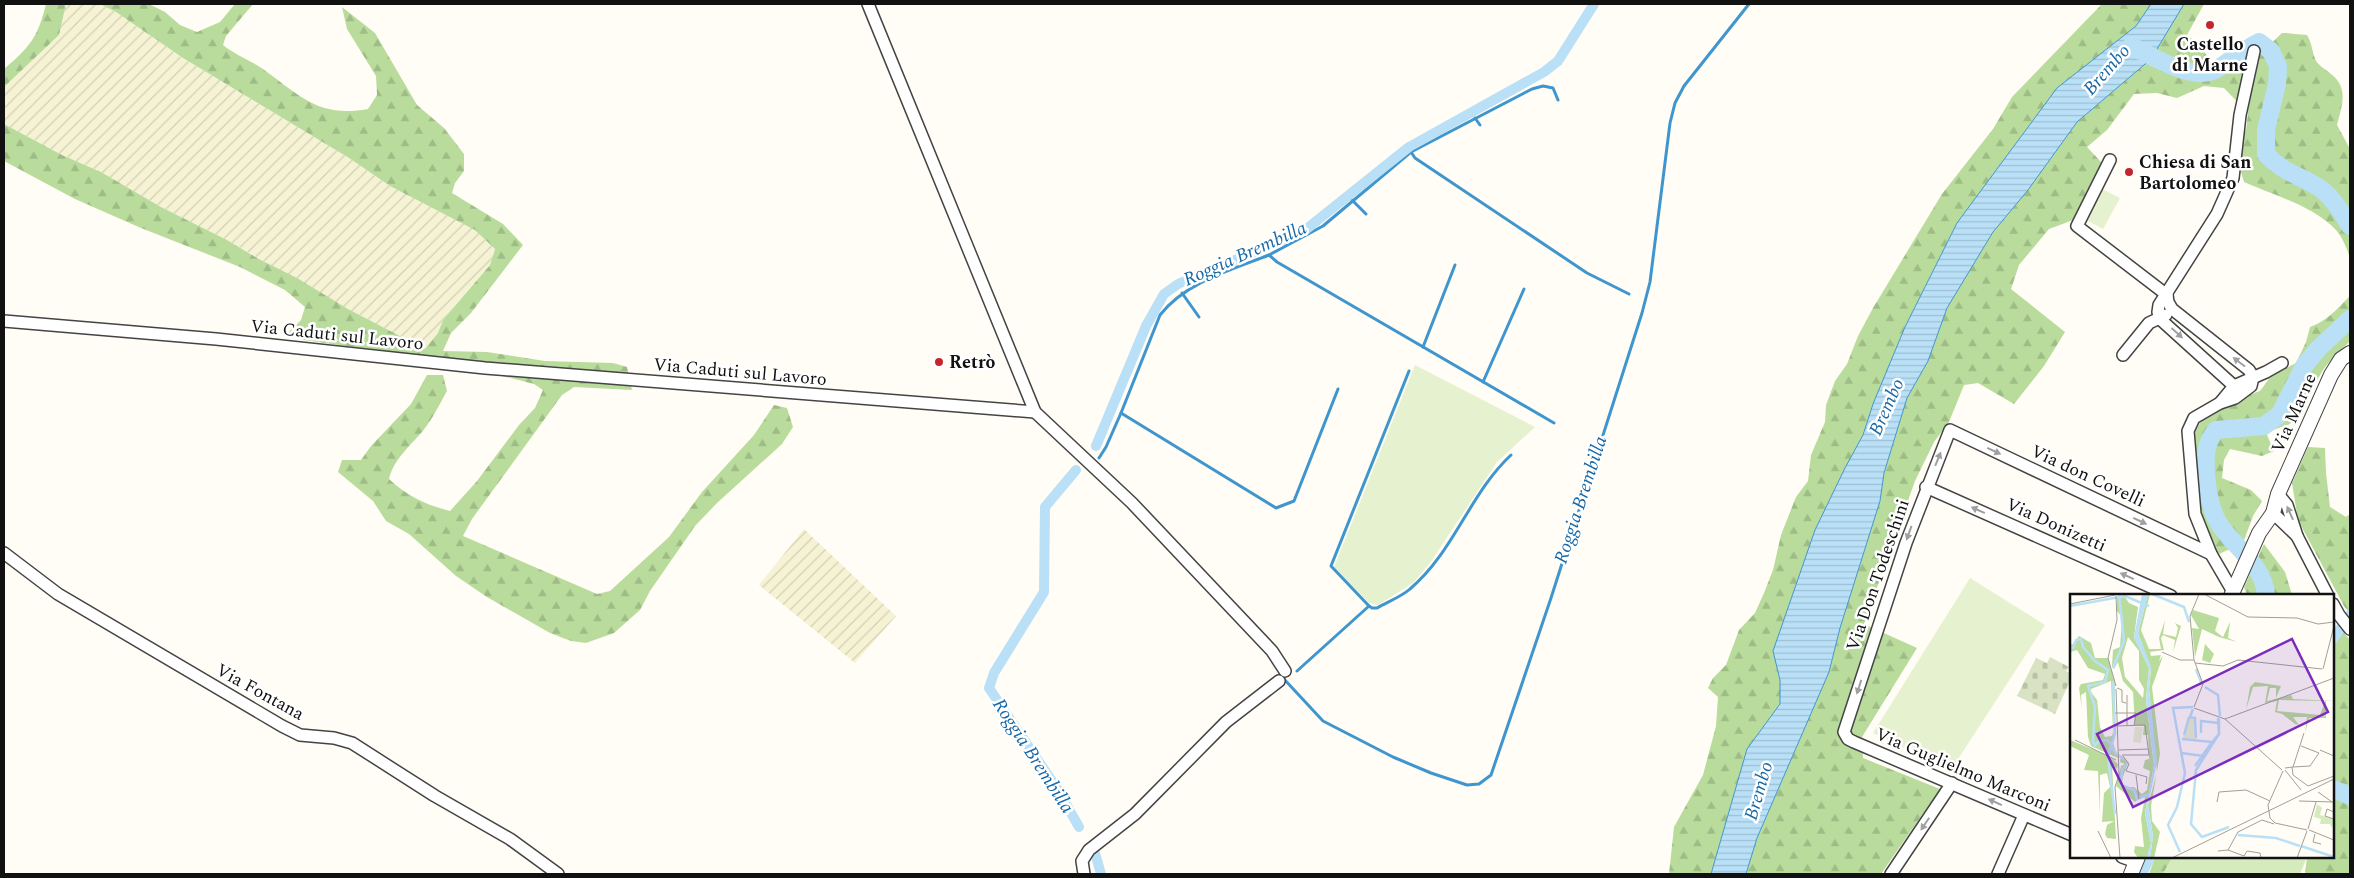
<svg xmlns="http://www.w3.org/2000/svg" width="2354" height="878" font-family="Spectral,serif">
	<defs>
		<pattern id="farmland-furrows" width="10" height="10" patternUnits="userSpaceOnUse" patternTransform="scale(1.25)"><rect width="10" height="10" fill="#f6f3d4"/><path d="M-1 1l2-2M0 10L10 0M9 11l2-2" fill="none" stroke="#d2cfb5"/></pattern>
		<pattern id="forest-firs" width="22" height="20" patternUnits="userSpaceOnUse" patternTransform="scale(1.25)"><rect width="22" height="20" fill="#b9dc9c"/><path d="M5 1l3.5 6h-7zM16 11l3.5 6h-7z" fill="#9ebc85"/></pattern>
		<pattern id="cemetery-stones" width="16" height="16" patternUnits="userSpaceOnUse" patternTransform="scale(1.25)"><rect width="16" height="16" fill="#d9e3c4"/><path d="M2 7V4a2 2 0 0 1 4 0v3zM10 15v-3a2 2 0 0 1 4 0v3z" fill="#b9c2a7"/></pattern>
		<pattern id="water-rules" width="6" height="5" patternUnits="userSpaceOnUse" patternTransform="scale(1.25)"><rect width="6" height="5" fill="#b9e0f7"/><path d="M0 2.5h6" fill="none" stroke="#9ebfd3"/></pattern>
	</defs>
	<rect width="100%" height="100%" fill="#fffdf5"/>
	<g fill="url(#farmland-furrows)">
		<path d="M 66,4 L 100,4 L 116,12 L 183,58 L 349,158 L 390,186 L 476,230 L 495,249 L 490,265 L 443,320 L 438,333 L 425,349 L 348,309 L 227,240 L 161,207 L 101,172 L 62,155 L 4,124 L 4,87 L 59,35 Z"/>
		<path d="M 804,529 L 896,616 L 855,663 L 759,585 Z"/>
	</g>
	<g fill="url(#forest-firs)">
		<path d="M 46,4 L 66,4 L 59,35 L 4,87 L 4,69 C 30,47 38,37 46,4 Z"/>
		<path d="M 100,4 L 149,4 L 165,12 L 180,25 L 197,32 L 220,22 L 235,4 L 253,4 L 226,36 L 223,45 C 235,55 250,60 263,69 C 300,96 319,118 368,109 L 377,95 L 376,76 L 347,29 L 342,7 L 375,33 L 417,105 L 444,128 L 464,154 L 464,171 L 455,183 L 452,193 L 503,224 L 523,245 L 471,313 L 451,333 L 443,351 L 487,352 L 545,361 L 613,363 L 627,367 L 632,390 L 574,387 L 562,395 L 472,519 L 463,536 L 597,594 L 610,591 L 669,537 L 702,492 L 754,435 L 774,405 L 787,408 L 793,427 L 782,444 L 717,503 L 695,526 L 650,591 L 640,610 L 614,633 L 586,643 L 571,641 L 550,633 L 487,597 L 456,576 L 409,534 L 386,521 L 373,501 L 338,472 L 342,460 L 361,460 L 371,446 L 411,404 L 427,375 L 443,375 L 447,391 C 439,405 432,420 422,432 C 409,447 394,459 389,479 C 407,496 426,505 450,511 L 477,481 L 519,425 L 535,408 L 543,390 L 534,384 L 436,359 L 304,340 L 287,334 L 301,320 L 305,307 L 285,290 L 240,267 L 141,228 L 75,199 L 4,161 L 4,124 L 62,155 L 101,172 L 161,207 L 227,240 L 259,259 L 297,278 L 348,309 L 425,349 L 438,333 L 443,320 L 490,265 L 495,249 L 475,230 L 390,186 L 349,158 L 183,58 L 116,12 Z"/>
		<path d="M 2102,4 L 2151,4 L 2136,26 L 2057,88 L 1957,223 L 1905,327 L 1873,404 L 1863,435 L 1845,468 L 1815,530 L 1773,651 L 1780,680 L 1780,704 L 1747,749 L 1711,874 L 1669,874 L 1674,827 L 1703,775 L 1716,726 L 1718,697 L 1708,688 L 1713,678 L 1726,665 L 1739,630 L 1755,613 L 1764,593 L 1773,570 L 1781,535 L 1796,497 L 1808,481 L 1811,455 L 1825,422 L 1826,405 L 1835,381 L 1847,364 L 1858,336 L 1873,308 L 1942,194 L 1993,129 L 2012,97 Z"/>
		<path d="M 2184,4 L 2204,4 L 2187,35 L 2202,48 L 2210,61 L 2235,60 L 2250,54 L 2261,53 L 2282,33 L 2307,35 C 2312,43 2312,52 2316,61 C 2319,66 2327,70 2331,74 C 2349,88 2342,105 2337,125 L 2350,149 L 2350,258 C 2347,249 2343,238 2336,230 C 2312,205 2275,196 2244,182 L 2240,169 L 2237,142 L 2246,130 L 2248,113 L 2224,88 L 2204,86 L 2177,98 L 2157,93 L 2134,94 L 2107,130 L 2087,147 L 2102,163 L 2073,220 L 2049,229 L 2019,265 L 2011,289 L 2065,332 L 2044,366 L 2014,404 L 1978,383 L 1964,385 L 1949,422 L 1934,442 L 1915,481 L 1864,624 L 1917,648 L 1862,737 L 1863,758 L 1940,789 L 1881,874 L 1746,874 L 1757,838 L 1829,672 L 1840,628 L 1880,501 L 1884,473 L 1907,398 L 1928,361 L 1947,308 L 1993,232 L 2028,190 L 2077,122 L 2151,59 Z"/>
		<path d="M 2350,296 L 2350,341 L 2325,367 L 2290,424 L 2270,431 L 2267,435 L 2274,451 L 2262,456 L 2230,449 L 2224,460 L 2222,478 L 2251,490 L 2262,501 L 2253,516 L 2243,543 L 2219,554 L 2210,539 L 2198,508 L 2190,443 L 2202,419 L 2217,407 L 2260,391 L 2271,376 L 2296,363 L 2306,342 L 2310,327 C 2327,321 2337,309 2350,296 Z"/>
		<path d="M 2308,447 L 2325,448 L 2326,473 L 2330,507 L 2346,517 L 2350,514 L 2350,614 L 2344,606 L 2298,520 L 2292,483 Z"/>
		<path d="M 2264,544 L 2285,572 L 2292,595 L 2247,595 L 2244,587 Z"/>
		<path d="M 2338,626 L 2350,640 L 2350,874 L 2305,874 L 2307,857 L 2333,857 L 2333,628 Z"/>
		<path d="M 2155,857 L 2173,857 L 2163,874 L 2149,874 Z"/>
	</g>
	<path fill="url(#cemetery-stones)" d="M 2050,657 L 2069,667 L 2066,671 L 2071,674 L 2071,679 L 2055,714 L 2017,696 L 2036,658 L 2047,663 Z"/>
	<path fill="#d5ebbd" d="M 2172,857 L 2307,857 L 2300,874 L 2163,874 Z"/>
	<g fill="#e6f2cf">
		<path d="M 2100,188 L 2120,198 L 2103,229 L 2084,219 Z"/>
		<path d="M 1415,365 L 1535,427 L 1497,462 L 1430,563 L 1413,583 L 1378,605 L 1369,603 L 1334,567 Z"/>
		<path d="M 1970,578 L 2045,625 L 1951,770 L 1873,733 Z"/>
	</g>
	<path fill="url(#water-rules)" stroke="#3f96cf" d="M 2151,4 L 2184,4 L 2151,59 L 2077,122 L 2028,190 L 1993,232 L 1947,308 L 1928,361 L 1907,398 L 1884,473 L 1880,501 L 1840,628 L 1829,672 L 1757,838 L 1746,874 L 1711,874 L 1747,749 L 1780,704 L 1780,680 L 1773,651 L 1815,530 L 1845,468 L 1863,435 L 1873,404 L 1905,327 L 1957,223 L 2057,88 L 2136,26 Z"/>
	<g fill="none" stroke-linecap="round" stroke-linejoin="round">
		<g stroke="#3f96cf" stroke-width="3">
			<path d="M 1475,118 L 1480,125"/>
			<path d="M 1411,152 L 1415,158 L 1587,273 L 1629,294"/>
			<path d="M 1352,200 L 1366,214"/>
			<path d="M 1182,293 L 1199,317"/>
			<path d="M 1423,347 L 1455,265"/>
			<path d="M 1483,382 L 1524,289"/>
			<path d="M 1121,413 L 1276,508 L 1294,501 L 1338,389"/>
			<path d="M 1554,423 L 1277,262 L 1269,255 L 1323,226 L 1411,152 L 1532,89 L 1543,86 L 1553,88 L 1558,100"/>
			<path d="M 1099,458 L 1106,447 L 1121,413 L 1160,315 C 1186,282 1231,270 1269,255"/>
			<path d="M 1369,606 L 1372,608 L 1377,608 C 1387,602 1401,597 1410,589 C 1454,552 1470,493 1511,455"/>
			<path d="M 1297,671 L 1369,606 L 1331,566 L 1409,371"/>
			<path d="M 1283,678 L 1323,721 L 1393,757 L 1431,773 L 1467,785 L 1479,784 L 1491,775 L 1551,598 L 1642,313 L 1650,282 L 1670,123 L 1675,103 L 1684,86 L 1749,4"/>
		</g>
		<g stroke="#b9e0f7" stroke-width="10">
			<path d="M 1096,446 L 1146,326 L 1164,294 L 1178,284 L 1304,231 L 1409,147 L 1544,72 L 1558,61 L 1594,4"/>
			<path d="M 1076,470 L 1045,507 L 1044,592 L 994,673 L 989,688 L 1058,790 L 1079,827"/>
			<path d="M 2333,639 L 2350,615"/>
			<path d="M 1095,853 L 1101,874"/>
			<path d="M 2142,874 L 2150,857"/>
		</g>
		<g stroke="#b9e0f7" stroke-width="18">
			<path d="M 2131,46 C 2153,56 2193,83 2217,69 C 2231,60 2243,50 2259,42 L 2271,51 L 2278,66 L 2277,84 L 2266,130 L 2266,154 C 2284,174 2301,175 2321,189 C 2333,198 2342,213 2350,226"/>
			<path d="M 2266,596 C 2265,565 2232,546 2218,522 C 2210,508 2207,489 2206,473 C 2205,456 2205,444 2216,430 L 2264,426 L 2280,414 L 2304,366 L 2318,349 L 2350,319"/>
			<path d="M 2333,789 L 2350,796"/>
		</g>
		<defs>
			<g id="minor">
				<path d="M 868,4 L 1035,412 L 1132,503 L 1272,651 L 1285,671"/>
				<path d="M 2110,160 L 2077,226 L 2167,295"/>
				<path d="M 2167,295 L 2168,302 L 2172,309 L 2249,370 L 2253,377 L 2251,386 L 2235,398 L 2220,403 L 2194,418 L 2188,431 L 2195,514 L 2211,554 L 2232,590"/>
				<path d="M 4,321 L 216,339 L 485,368 L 1035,412"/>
				<path d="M 2123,355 L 2149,323 L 2166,315"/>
				<path d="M 2234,386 L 2266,372 L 2282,363"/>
				<path d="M 2220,403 L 2234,386 L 2160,319 L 2158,312 L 2159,305 L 2217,214 L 2233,178 L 2240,115 L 2254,51"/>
				<path d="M 1926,487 L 2171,596"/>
				<path d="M 2273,513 L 2297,536 L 2287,505 L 2278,494"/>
				<path d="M 2297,536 L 2328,596"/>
				<path d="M 4,553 L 58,594 L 282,726 L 300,735 L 334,738 L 352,743 L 435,796 L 510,839 L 558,874"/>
				<path d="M 2333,604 L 2339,615 L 2350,629"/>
				<path d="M 2072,835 L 1854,742 L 1848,739 L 1844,732 L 1906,543 L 1950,430 L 2211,554"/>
				<path d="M 2122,857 L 2136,862"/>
				<path d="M 1084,874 L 1082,861 L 1089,850 L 1135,814 L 1226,722 L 1279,681"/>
				<path d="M 1891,874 L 1952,783"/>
				<path d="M 1998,874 L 2024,815"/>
			</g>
			<g id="tertiary">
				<path d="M 2231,596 L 2259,533 L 2273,513 L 2278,494 L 2331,375 L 2341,359 L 2350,353"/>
				<path d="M 2131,874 L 2138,857"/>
			</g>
		</defs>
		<use href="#minor" stroke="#444" stroke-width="14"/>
		<use href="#tertiary" stroke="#444" stroke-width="16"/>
		<use href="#minor" stroke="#fff" stroke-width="11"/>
		<use href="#tertiary" stroke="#fff" stroke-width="14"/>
	</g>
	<defs><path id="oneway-solid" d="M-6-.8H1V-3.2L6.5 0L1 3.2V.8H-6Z" transform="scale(1.25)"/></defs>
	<g fill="#a0a0a0">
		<use href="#oneway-solid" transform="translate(2177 333) rotate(42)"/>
		<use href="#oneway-solid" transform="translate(2239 362) rotate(-143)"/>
		<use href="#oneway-solid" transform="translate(1994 451) rotate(25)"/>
		<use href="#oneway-solid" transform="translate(1938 459) rotate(-68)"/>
		<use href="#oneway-solid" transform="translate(1978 510) rotate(-156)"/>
		<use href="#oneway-solid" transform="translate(2290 513) rotate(-114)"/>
		<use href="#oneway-solid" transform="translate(2140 521) rotate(25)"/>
		<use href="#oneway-solid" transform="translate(1909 533) rotate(110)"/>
		<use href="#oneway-solid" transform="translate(2127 576) rotate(-156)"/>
		<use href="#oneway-solid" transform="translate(1859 687) rotate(108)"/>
		<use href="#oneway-solid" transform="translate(1995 802) rotate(-156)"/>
		<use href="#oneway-solid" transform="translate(1925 824) rotate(124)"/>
	</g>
	<g fill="#c4262e" stroke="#fff" stroke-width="2">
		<circle cx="2210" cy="25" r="5"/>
		<circle cx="2129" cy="172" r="5"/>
		<circle cx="939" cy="362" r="5"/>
	</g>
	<g text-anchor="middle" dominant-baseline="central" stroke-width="5" stroke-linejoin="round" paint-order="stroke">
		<g font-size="18" font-weight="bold" fill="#111" stroke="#fff" text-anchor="start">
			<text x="2210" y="44" text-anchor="middle">Castello<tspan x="2210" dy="21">di Marne</tspan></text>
			<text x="2139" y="162">Chiesa di San<tspan x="2139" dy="21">Bartolomeo</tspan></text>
			<text x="949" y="362">Retrò</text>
		</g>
		<g font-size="18" fill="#111" stroke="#fff">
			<text transform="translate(337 335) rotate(6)">Via Caduti sul Lavoro</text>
			<text transform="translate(740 372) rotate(5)">Via Caduti sul Lavoro</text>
			<text transform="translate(2294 413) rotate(-66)">Via Marne</text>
			<text transform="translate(2088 476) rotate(25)">Via don Covelli</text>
			<text transform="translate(2056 525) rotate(24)">Via Donizetti</text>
			<text transform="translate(1878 575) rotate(-71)">Via Don Todeschini</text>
			<text transform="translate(260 692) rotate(29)">Via Fontana</text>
			<text transform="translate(1963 770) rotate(23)">Via Guglielmo Marconi</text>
		</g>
		<g font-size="19" font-style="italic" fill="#1768a6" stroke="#fff">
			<text transform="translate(2107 70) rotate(-49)">Brembo</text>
			<text transform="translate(1245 254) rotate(-24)">Roggia Brembilla</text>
			<text transform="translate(1887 407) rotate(-66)">Brembo</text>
			<text transform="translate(1581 500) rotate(-72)">Roggia Brembilla</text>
			<text transform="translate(1033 756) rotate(57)">Roggia Brembilla</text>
			<text transform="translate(1759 791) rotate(-74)">Brembo</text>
		</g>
	</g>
	<g transform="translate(2070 594)">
		<rect width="264" height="264" fill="#fffdf5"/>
		<path d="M 78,0 L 80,0 L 71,36 L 79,55 L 91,55 L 89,44 L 95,26 L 93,40 L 106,43 L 108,34 L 105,29 L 111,32 L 103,58 L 105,46 L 93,41 L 91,44 L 94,56 L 80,58 L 81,62 L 91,61 L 89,67 L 93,62 L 82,93 L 90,160 L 81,212 L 82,227 L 90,238 L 84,264 L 80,264 L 83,242 L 78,211 L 87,178 L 79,95 L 81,74 L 68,39 ZM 55,3 L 59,9 L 68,13 L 64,43 L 79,74 L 76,106 L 84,171 L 75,219 L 81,249 L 77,264 L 68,264 L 64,258 L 65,252 L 74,253 L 71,224 L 75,203 L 72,202 L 65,208 L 46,192 L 51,172 L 55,170 L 50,168 L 51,161 L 58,169 L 51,188 L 55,193 L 64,193 L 72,200 L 77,196 L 80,177 L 73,174 L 75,166 L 79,165 L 78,141 L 73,141 L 74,132 L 65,131 L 63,98 L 53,87 L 48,68 L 44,75 L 42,72 L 43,56 L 50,53 L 51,40 L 52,23 L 47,17 L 47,4 ZM 58,43 L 69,57 L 69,86 L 74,95 L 73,104 L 55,83 L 52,64 ZM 123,16 L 149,24 L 145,37 L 153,43 L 160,28 L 158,44 L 167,48 L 149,43 L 132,35 L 125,63 L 122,34 L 129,35 L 121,21 ZM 9,42 L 21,49 L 25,64 L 38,64 L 45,89 L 43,149 L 48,164 L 21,152 L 18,143 L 16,98 L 11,101 L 12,115 L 9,94 L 11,90 L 33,86 L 35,80 L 18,74 L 7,56 L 0,58 L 0,49 L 2,51 ZM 41,87 L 43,138 L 42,142 L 35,143 L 30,133 L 27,106 L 21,98 L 21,95 ZM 135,50 L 144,60 L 140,69 L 132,66 ZM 185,88 L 211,92 L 206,104 L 206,94 L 200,94 L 197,107 L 221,101 L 223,105 L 264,107 L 256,107 L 256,124 L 239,124 L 235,139 L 237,123 L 223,123 L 229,131 L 225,130 L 212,120 L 205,118 L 207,107 L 195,109 L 198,92 L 183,93 L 176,116 L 180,93 ZM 209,106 L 255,107 L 255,108 L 250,121 L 207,117 ZM 0,146 L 39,162 L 48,170 L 47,175 L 42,171 L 46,245 L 37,244 L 35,240 L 37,231 L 44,227 L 32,228 L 34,199 L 40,193 L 37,179 L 30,181 L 30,220 L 28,177 L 14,176 L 19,161 L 0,152 Z" fill="#b9dc9c" fill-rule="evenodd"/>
		<path d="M 247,210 L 252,214 L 250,221 L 264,225 L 262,234 L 260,230 L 250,230 L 251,225 L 244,223 Z" fill="#d5ebbd"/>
		<path d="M 119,123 L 124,125 L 126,145 L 113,144 ZM 65,133 L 73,133 L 71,149 L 63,148 Z" fill="#e6f2cf"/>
		<path d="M 72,0 L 78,0 L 68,39 L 81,73 L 79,95 L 87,168 L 78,211 L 83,242 L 80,264 L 77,264 L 81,249 L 75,219 L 84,171 L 76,106 L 79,74 L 64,43 Z" fill="#b9e0f7"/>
		<path fill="none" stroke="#b9e0f7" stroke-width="2.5" d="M 82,0 L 114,13 L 119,28M 0,12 L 55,2 L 79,12M 0,52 L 3,54 L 6,46 L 11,45 L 13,53 L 25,67 L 38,76 L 35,88 L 18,92 L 25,113 L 23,148 L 25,151 L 29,147 L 38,146 L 46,160 L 54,165M 43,74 L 54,47 L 49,0M 126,75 L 132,91M 43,87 L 45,139 L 38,163 L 45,220M 135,93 L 148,101 L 150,122M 123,115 L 120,123 L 125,124 L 126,144M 149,125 L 149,140 L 126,176 L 121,230 L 132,243 L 159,233M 131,139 L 131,127 L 148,129M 114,141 L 119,123M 112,145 L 142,148 L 125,172M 143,147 L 149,140 L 148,124M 111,159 L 134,162M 57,170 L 52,175 L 51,191 L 64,196 L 67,205 L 80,200M 168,241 L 206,244 L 230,252M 231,252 L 264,263M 110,258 L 98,231 L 107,213 L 115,179 L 103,114 L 123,113"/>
		<path fill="none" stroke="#a09f9a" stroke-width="1" d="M 134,0 L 178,23 L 227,24 L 248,30 L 264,28M 46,2 L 47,26 L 38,64 L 46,92M 0,10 L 45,1M 92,58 L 110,66 L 124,66M 125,69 L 153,72 L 168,66 L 252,75M 253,75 L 264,32M 47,94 L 52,96 L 52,108 L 56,109M 46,95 L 49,181 L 45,193 L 50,264M 124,113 L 133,90 L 124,66 L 120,22 L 129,0M 124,114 L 155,125 L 212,176M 45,119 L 66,119 L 64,132M 155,125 L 264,84M 46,132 L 75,131 L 79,161 L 52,161M 57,132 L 57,101M 5,146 L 46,166M 49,156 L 78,155M 250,156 L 264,162M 53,162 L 59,170 L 56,177 L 77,183 L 76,190M 222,173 L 223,181 L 238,192 L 264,182M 223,173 L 240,172 L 249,159 L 231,152M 215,174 L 223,173 L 234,139M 215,176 L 231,196M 213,177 L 198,211 L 200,224 L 205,229 L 237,236M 66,181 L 69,205M 248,198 L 262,208M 229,207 L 264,208M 147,208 L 149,198 L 176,196 L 200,207M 264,218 L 257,215 L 255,222 L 264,225M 238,235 L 246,208M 239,236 L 264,246M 28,237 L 41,264M 245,240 L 243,248 L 251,250M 158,256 L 174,262 L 177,257M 148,257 L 158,256 L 168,238 L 192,226 L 204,230M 177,257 L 190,259 L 191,264M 102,264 L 264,185M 227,264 L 237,237"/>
		<path fill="#7b2cbf" fill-opacity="0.15" stroke="#7b2cbf" stroke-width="2.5" d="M 222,45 L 258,118 L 63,213 L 27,140 Z"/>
		<rect width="264" height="264" fill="none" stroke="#111" stroke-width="2.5"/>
	</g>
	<rect width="2354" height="878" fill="none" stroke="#111111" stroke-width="10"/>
</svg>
